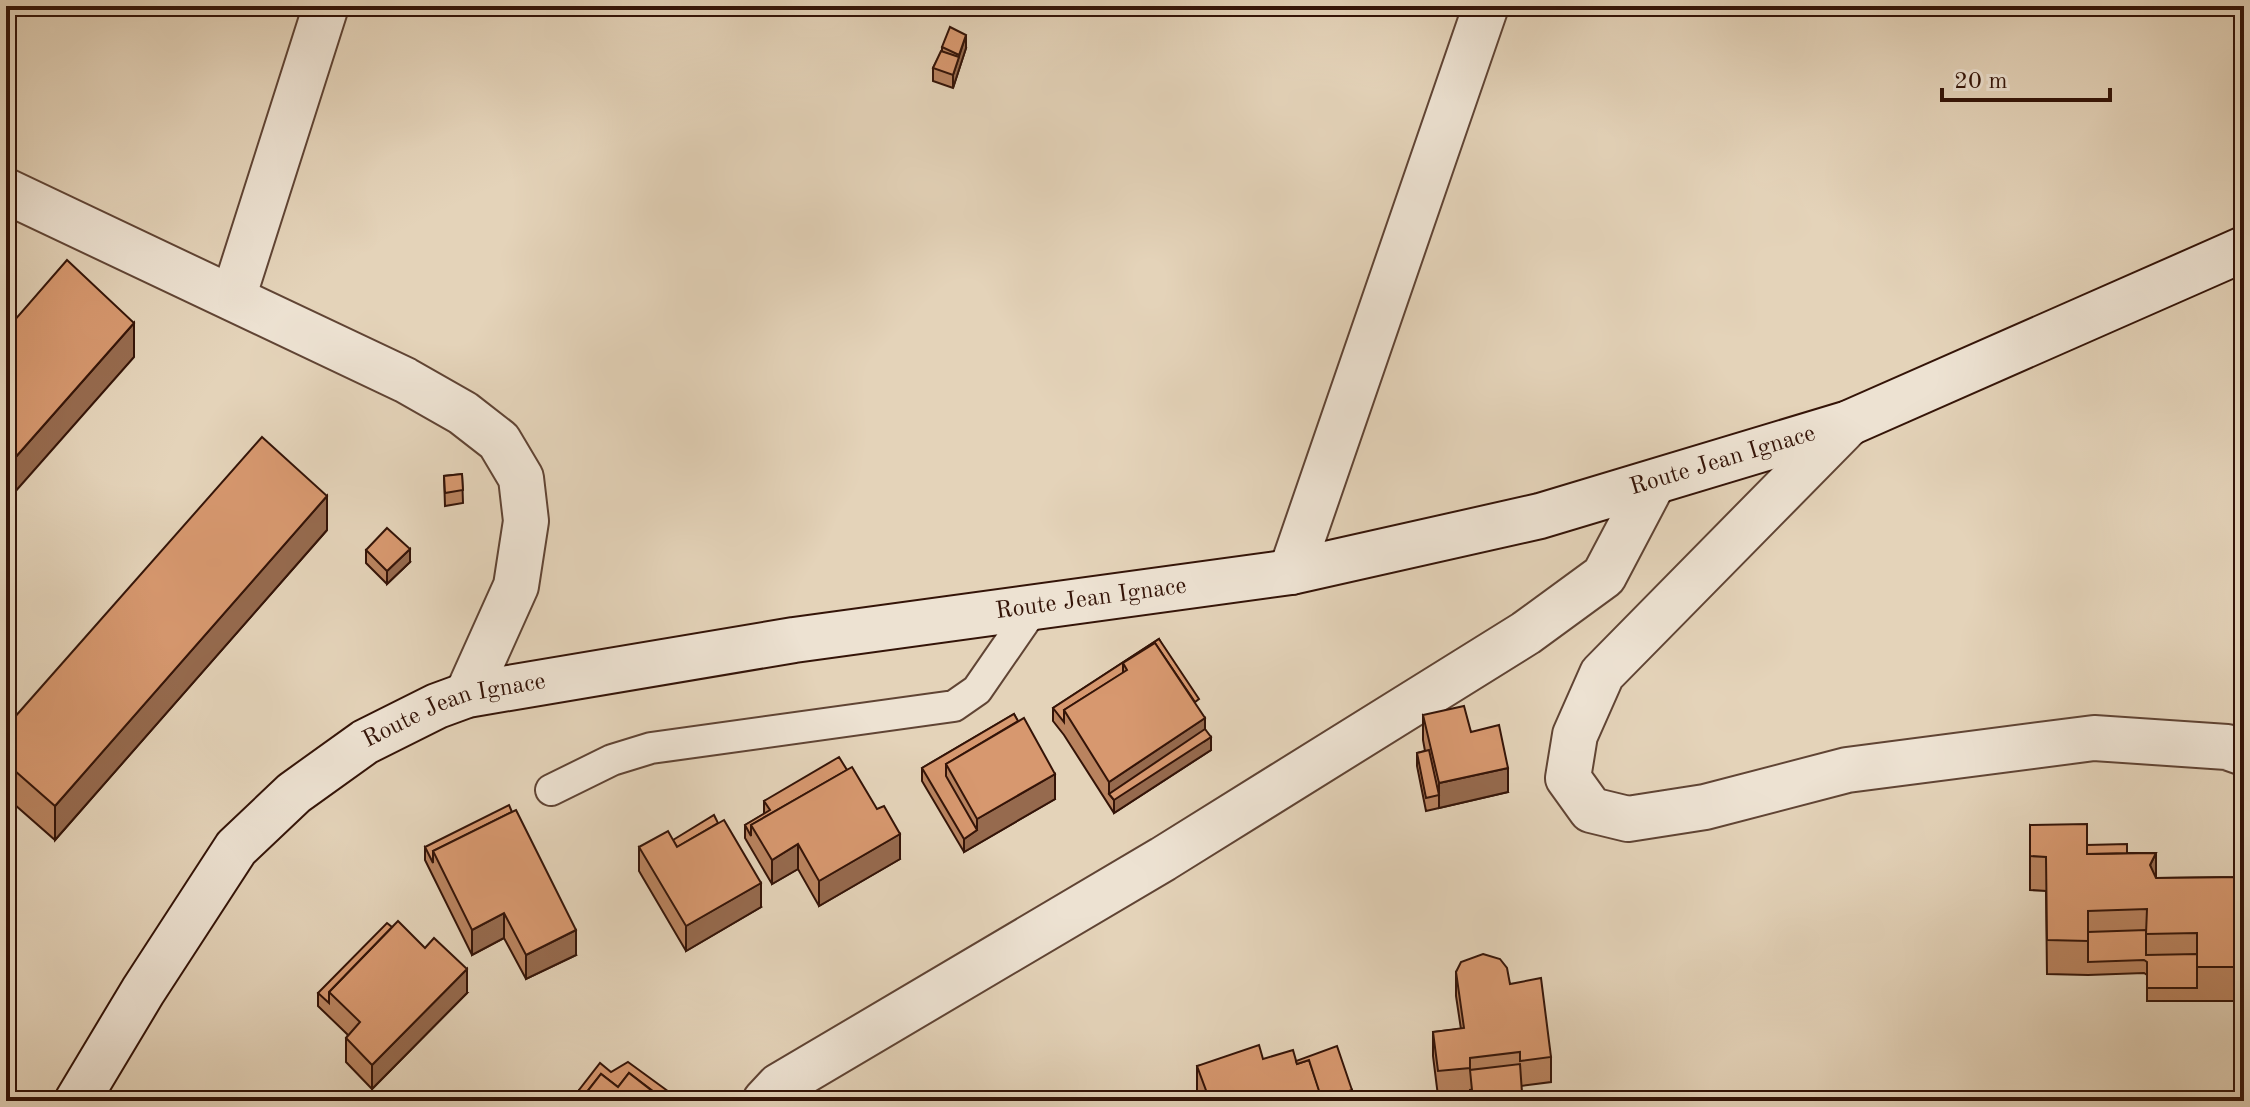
<svg xmlns="http://www.w3.org/2000/svg" width="2250" height="1107" font-family="'Old Standard TT',serif">
	<rect width="100%" height="100%" fill="#e4d3b9"/>
	<filter id="stains"><feTurbulence type="fractalNoise" baseFrequency=".0025" numOctaves="4"/><feColorMatrix values="0 0 0 0 .2 0 0 0 0 .09 0 0 0 0 .02 0 0 0 .5 -.17"/></filter>
	<radialGradient id="worn" r=".72"><stop offset=".6" stop-color="#630" stop-opacity="0"/><stop offset="1" stop-color="#630" stop-opacity=".3"/></radialGradient>
	<g fill="none" stroke-linecap="round" stroke-linejoin="round">
		<defs>
			<path id="lane" d="M 551,790 L 612,760 L 651,748 L 954,706 L 977,690 L 1035,606"/>
			<g id="street">
				<path d="M 6,191 L 405,380 L 463,413 L 499,441 L 521,478 L 526,521 L 516,586 L 467,695"/>
				<path d="M 233,298 L 326,6"/>
				<path d="M 1849,423 L 1602,674 L 1575,735 L 1568,778 L 1591,810 L 1628,819 L 1705,807 L 1847,770 L 2094,738 L 2227,747 L 2244,753"/>
				<path d="M 1291,572 L 1486,6"/>
				<path d="M 765,1101 L 779,1086 L 1163,859 L 1526,633 L 1604,576 L 1653,483"/>
			</g>
			<g id="secondary">
				<path id="s1" d="M 77,1101 L 143,991 L 236,848 L 294,793 L 365,742 L 437,706 L 467,695 L 794,640 L 1291,572 L 1540,516 L 1849,423 L 2244,249"/>
			</g>
		</defs>
		<use href="#lane" stroke="#604434" stroke-width="34"/>
		<use href="#street" stroke="#604434" stroke-width="48"/>
		<use href="#secondary" stroke="#341408" stroke-width="48"/>
		<use href="#lane" stroke="#ede2d2" stroke-width="30"/>
		<use href="#street" stroke="#ede2d2" stroke-width="44"/>
		<use href="#secondary" stroke="#ede2d2" stroke-width="44"/>
	</g>
	<g fill="#b9835f" stroke="#341408" stroke-width="2">
		<path d="M 942,47 L 966,48 L 953,88 L 933,81 L 933,68 L 942,51 Z"/>
		<path d="M 462,474 L 463,503 L 445,506 L 444,476 Z"/>
		<path d="M 327,530 L 55,840 L 6,797 L 6,727 Z"/>
		<path d="M 366,550 L 410,562 L 387,584 L 366,563 Z"/>
		<path d="M 1159,639 L 1205,729 L 1211,750 L 1114,813 L 1064,735 L 1053,721 L 1053,708 Z"/>
		<path d="M 1014,714 L 1055,799 L 964,852 L 922,781 L 922,768 Z"/>
		<path d="M 1423,715 L 1471,732 L 1508,792 L 1426,811 L 1417,766 L 1417,753 L 1425,751 L 1423,740 Z"/>
		<path d="M 847,770 L 900,859 L 819,906 L 798,869 L 772,884 L 745,838 L 745,825 L 764,814 L 764,801 Z"/>
		<path d="M 2030,825 L 2087,845 L 2127,853 L 2156,853 L 2156,878 L 2243,877 L 2244,874 L 2244,1001 L 2147,1001 L 2147,975 L 2144,973 L 2088,975 L 2047,974 L 2046,891 L 2030,890 Z"/>
		<path d="M 425,847 L 576,955 L 526,979 L 504,938 L 472,955 L 425,860 Z"/>
		<path d="M 639,847 L 761,907 L 686,951 L 639,871 Z"/>
		<path d="M 1456,972 L 1510,984 L 1551,1057 L 1551,1082 L 1521,1086 L 1522,1101 L 1472,1101 L 1470,1089 L 1470,1093 L 1438,1096 L 1433,1056 L 1433,1032 L 1461,1029 L 1456,996 Z"/>
		<path d="M 318,993 L 467,993 L 372,1089 L 346,1062 L 346,1038 L 348,1035 L 318,1006 Z"/>
		<path d="M 1263,1059 L 1296,1061 L 1352,1101 L 1201,1101 L 1197,1091 L 1197,1066 Z"/>
		<path d="M 611,1072 L 676,1101 L 579,1101 L 579,1090 Z"/>
	</g>
	<g fill="#966a4e" stroke="#341408" stroke-width="2">
		<path d="M 966,35 L 966,48 L 953,88 L 953,75 Z"/>
		<path d="M 134,323 L 134,357 L 6,502 L 6,468 Z"/>
		<path d="M 327,496 L 327,530 L 55,840 L 55,806 Z"/>
		<path d="M 410,549 L 410,562 L 387,584 L 387,571 Z"/>
		<path d="M 1205,718 L 1205,741 L 1211,737 L 1211,750 L 1114,813 L 1114,800 L 1109,794 L 1109,782 Z"/>
		<path d="M 1508,768 L 1508,792 L 1439,808 L 1439,783 Z"/>
		<path d="M 1055,774 L 1055,799 L 964,852 L 964,839 L 977,830 L 977,819 Z"/>
		<path d="M 900,834 L 900,859 L 819,906 L 819,881 Z"/>
		<path d="M 798,844 L 798,869 L 772,884 L 772,860 Z"/>
		<path d="M 2156,853 L 2156,887 L 2150,865 Z"/>
		<path d="M 761,883 L 761,907 L 686,951 L 686,926 Z"/>
		<path d="M 504,913 L 504,938 L 472,955 L 472,930 Z"/>
		<path d="M 576,930 L 576,955 L 526,979 L 526,955 Z"/>
		<path d="M 467,969 L 467,993 L 372,1089 L 372,1065 Z"/>
		<path d="M 1352,1090 L 1352,1101 L 1319,1101 Z"/>
	</g>
	<g fill="#d7986f" stroke="#341408" stroke-width="2">
		<path d="M 950,27 L 966,35 L 959,55 L 942,47 Z"/>
		<path d="M 941,51 L 959,57 L 953,75 L 933,68 Z"/>
		<path d="M 67,260 L 134,323 L 6,468 L 6,330 Z"/>
		<path d="M 262,437 L 327,496 L 55,806 L 6,763 L 6,727 Z"/>
		<path d="M 462,474 L 463,490 L 445,493 L 444,476 Z"/>
		<path d="M 387,528 L 410,549 L 387,571 L 366,550 Z"/>
		<path d="M 1159,639 L 1199,699 L 1195,702 L 1155,643 L 1123,663 L 1123,673 L 1064,710 L 1064,722 L 1053,708 Z"/>
		<path d="M 1155,643 L 1205,718 L 1109,782 L 1064,710 L 1127,670 L 1123,663 Z"/>
		<path d="M 1464,706 L 1471,732 L 1499,725 L 1508,768 L 1439,783 L 1423,715 Z"/>
		<path d="M 1014,714 L 1018,721 L 946,764 L 946,776 L 977,830 L 964,839 L 922,768 Z"/>
		<path d="M 1024,718 L 1055,774 L 977,819 L 946,764 Z"/>
		<path d="M 1205,729 L 1211,737 L 1114,800 L 1109,794 Z"/>
		<path d="M 1429,750 L 1439,795 L 1426,798 L 1417,753 Z"/>
		<path d="M 839,757 L 847,770 L 751,825 L 751,836 L 745,825 L 770,810 L 764,801 Z"/>
		<path d="M 852,767 L 877,809 L 884,806 L 900,834 L 819,881 L 798,844 L 772,860 L 751,825 Z"/>
		<path d="M 509,805 L 512,812 L 433,851 L 433,863 L 425,847 Z"/>
		<path d="M 516,810 L 576,930 L 526,955 L 504,913 L 472,930 L 433,851 Z"/>
		<path d="M 714,815 L 718,823 L 677,847 L 673,840 Z"/>
		<path d="M 724,820 L 761,883 L 686,926 L 639,847 L 668,831 L 677,847 Z"/>
		<path d="M 2087,824 L 2087,854 L 2156,853 L 2150,865 L 2156,878 L 2243,877 L 2244,874 L 2244,967 L 2197,967 L 2197,933 L 2146,934 L 2147,909 L 2088,911 L 2088,941 L 2047,940 L 2046,857 L 2030,856 L 2030,825 Z"/>
		<path d="M 2127,844 L 2127,853 L 2087,854 L 2087,845 Z"/>
		<path d="M 398,921 L 425,948 L 434,938 L 467,969 L 372,1065 L 346,1038 L 360,1022 L 329,992 Z"/>
		<path d="M 387,923 L 392,927 L 329,992 L 329,1003 L 318,993 Z"/>
		<path d="M 2146,930 L 2146,955 L 2197,954 L 2197,988 L 2147,988 L 2147,962 L 2144,960 L 2088,962 L 2088,932 Z"/>
		<path d="M 1483,954 L 1500,959 L 1507,968 L 1510,984 L 1541,978 L 1551,1057 L 1520,1061 L 1520,1052 L 1470,1058 L 1470,1068 L 1438,1071 L 1433,1032 L 1464,1028 L 1456,972 L 1461,962 Z"/>
		<path d="M 1259,1045 L 1263,1059 L 1293,1050 L 1297,1064 L 1309,1060 L 1323,1101 L 1210,1101 L 1197,1066 Z"/>
		<path d="M 1337,1046 L 1352,1090 L 1322,1100 L 1309,1060 L 1297,1064 L 1296,1061 Z"/>
		<path d="M 628,1062 L 676,1097 L 674,1101 L 666,1101 L 629,1073 L 618,1087 L 601,1074 L 585,1094 L 579,1090 L 600,1063 L 611,1072 Z"/>
		<path d="M 1520,1064 L 1522,1093 L 1473,1100 L 1470,1070 Z"/>
		<path d="M 629,1073 L 665,1101 L 580,1101 L 601,1074 L 618,1087 Z"/>
	</g>
	<g text-anchor="middle" dominant-baseline="central" stroke-width="6" stroke-linejoin="round" paint-order="stroke">
		<g font-size="24" fill="#341408" stroke="#ede2d2">
			<text stroke="none"><textPath href="#s1" startOffset="1858">Route Jean Ignace</textPath></text>
			<text stroke="none"><textPath href="#s1" startOffset="1210">Route Jean Ignace</textPath></text>
			<text stroke="none"><textPath href="#s1" startOffset="562">Route Jean Ignace</textPath></text>
		</g>
	</g>
	<rect width="2250" height="1107" fill="none" stroke="#e4d3b9" stroke-width="32"/>
	<rect x="8" y="8" width="2234" height="1091" fill="none" stroke="#341408" stroke-width="4"/>
	<rect x="16" y="16" width="2218" height="1075" fill="none" stroke="#341408" stroke-width="2"/>
	<path d="M1942 88v12h168v-12" fill="none" stroke="#341408" stroke-width="4"/>
	<text x="1954" y="88" font-size="24" fill="#341408" stroke="#ede2d2" stroke-width="6" paint-order="stroke">20 m</text>
	<rect width="100%" height="100%" filter="url(#stains)"/>
	<rect width="100%" height="100%" fill="url(#worn)"/>
</svg>
